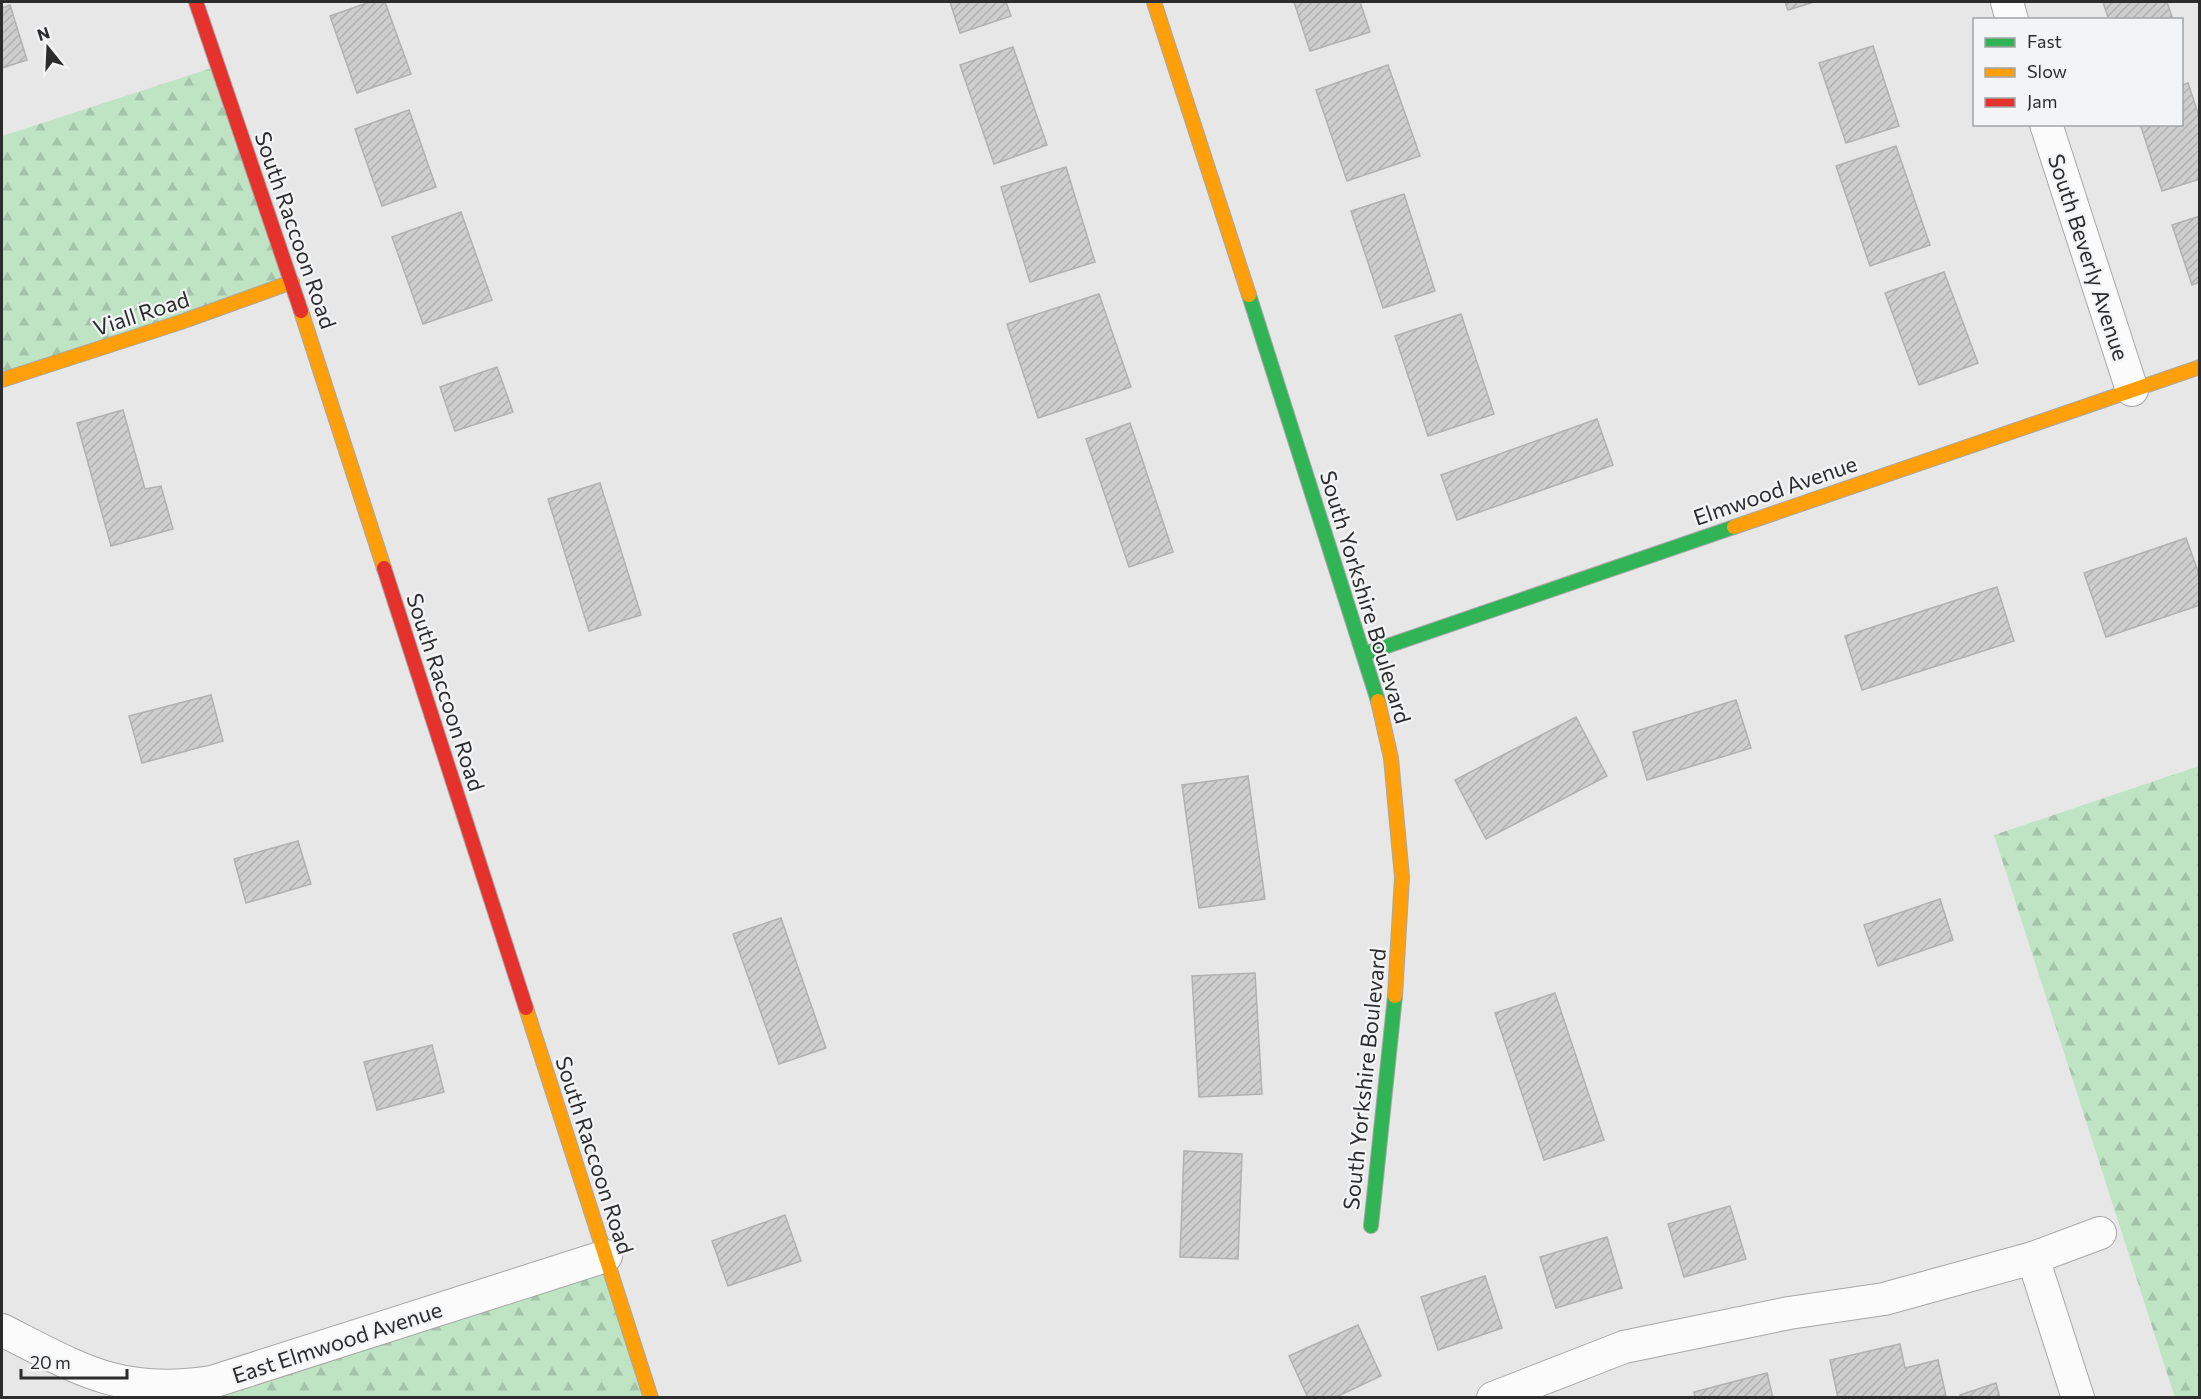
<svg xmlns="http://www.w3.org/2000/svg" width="2201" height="1399" font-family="Commissioner,sans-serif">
	<defs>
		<pattern id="forest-firs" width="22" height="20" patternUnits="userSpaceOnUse" patternTransform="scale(1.5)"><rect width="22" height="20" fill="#bfe4c4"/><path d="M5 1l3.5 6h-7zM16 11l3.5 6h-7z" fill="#a4c4a9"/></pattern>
		<pattern id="building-hatch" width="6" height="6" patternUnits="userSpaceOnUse" patternTransform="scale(1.5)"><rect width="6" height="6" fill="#cecece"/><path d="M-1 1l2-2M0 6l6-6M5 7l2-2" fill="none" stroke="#b1b1b1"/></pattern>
	</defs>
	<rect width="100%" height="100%" fill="#e7e7e7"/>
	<g fill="url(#forest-firs)">
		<path d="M 218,66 L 292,282 L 2,380 L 2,136 Z"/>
		<path d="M 2199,766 L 2200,1397 L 2175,1398 L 1994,835 Z"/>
		<path d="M 606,1256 L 651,1398 L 129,1398 Z"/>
	</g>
	<g fill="url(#building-hatch)" stroke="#b1b1b1" stroke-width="1.5">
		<path d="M 370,2 L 385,2 L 411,74 L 357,93 L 330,16 Z"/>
		<path d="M 950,2 L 1006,2 L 1011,16 L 960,33 Z"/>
		<path d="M 1294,2 L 1360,2 L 1370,32 L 1310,51 Z"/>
		<path d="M 1785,2 L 1814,2 L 1788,10 Z"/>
		<path d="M 2103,2 L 2167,2 L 2173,20 L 2109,20 Z"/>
		<path d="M 10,5 L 27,60 L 2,68 L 2,8 Z"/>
		<path d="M 1873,46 L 1899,126 L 1846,143 L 1819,63 Z"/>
		<path d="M 1013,47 L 1047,145 L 994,164 L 960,65 Z"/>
		<path d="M 1388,65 L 1420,156 L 1347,181 L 1316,90 Z"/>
		<path d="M 2188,83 L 2200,119 L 2200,179 L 2162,191 L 2140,124 L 2182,124 L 2182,85 Z"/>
		<path d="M 409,110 L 436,187 L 382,206 L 355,129 Z"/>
		<path d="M 1896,146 L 1930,245 L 1870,266 L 1836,166 Z"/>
		<path d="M 1066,167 L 1095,262 L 1030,282 L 1001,187 Z"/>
		<path d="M 1404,194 L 1435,291 L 1383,308 L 1351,211 Z"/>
		<path d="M 461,212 L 492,300 L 423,324 L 392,237 Z"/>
		<path d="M 2200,216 L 2200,282 L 2192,285 L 2172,225 Z"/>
		<path d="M 1944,272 L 1978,363 L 1919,385 L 1885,293 Z"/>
		<path d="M 1099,294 L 1131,387 L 1038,418 L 1007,324 Z"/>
		<path d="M 1461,314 L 1494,414 L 1428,436 L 1395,336 Z"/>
		<path d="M 497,367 L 513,412 L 455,431 L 440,387 Z"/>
		<path d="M 123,410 L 145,489 L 161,486 L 173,529 L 111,546 L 77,423 Z"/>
		<path d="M 1597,419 L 1613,465 L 1457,520 L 1441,475 Z"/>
		<path d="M 1130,423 L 1173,552 L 1129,567 L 1086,439 Z"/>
		<path d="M 600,483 L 641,615 L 589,631 L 548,499 Z"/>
		<path d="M 2186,538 L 2200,577 L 2200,605 L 2106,637 L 2084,573 Z"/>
		<path d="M 1997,587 L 2014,641 L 1862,690 L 1845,636 Z"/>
		<path d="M 211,695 L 223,741 L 142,763 L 129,716 Z"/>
		<path d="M 1736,700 L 1751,748 L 1647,780 L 1633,732 Z"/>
		<path d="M 1576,717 L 1607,776 L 1486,839 L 1455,780 Z"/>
		<path d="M 1248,776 L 1265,899 L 1199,908 L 1182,785 Z"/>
		<path d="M 298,841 L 311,884 L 246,903 L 234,859 Z"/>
		<path d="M 1940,899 L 1953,940 L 1878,966 L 1864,925 Z"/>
		<path d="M 781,918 L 826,1048 L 779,1064 L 733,934 Z"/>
		<path d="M 1255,973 L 1262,1094 L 1199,1097 L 1192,976 Z"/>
		<path d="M 1555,993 L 1604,1140 L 1544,1160 L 1495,1013 Z"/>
		<path d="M 432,1045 L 444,1092 L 377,1110 L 364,1062 Z"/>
		<path d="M 1184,1151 L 1242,1154 L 1238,1259 L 1180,1257 Z"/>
		<path d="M 1730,1206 L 1746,1259 L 1684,1277 L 1668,1224 Z"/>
		<path d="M 785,1215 L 801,1261 L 728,1286 L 712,1241 Z"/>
		<path d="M 1607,1237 L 1622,1288 L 1556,1308 L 1540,1257 Z"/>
		<path d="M 1485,1276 L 1502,1328 L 1438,1350 L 1421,1297 Z"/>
		<path d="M 1358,1325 L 1381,1376 L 1334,1398 L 1308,1398 L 1289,1356 Z"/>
		<path d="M 1900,1344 L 1905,1368 L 1938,1360 L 1946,1396 L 1838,1398 L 1830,1360 Z"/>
		<path d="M 1767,1373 L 1773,1398 L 1695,1398 L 1694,1392 Z"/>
		<path d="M 1996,1383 L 2000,1398 L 1961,1398 L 1960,1395 Z"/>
	</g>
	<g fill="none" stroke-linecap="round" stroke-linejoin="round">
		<defs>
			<g id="street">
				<path d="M 2007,2 L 2012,20"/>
				<path d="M 2046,124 L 2132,390"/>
				<path d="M 2033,1258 L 2100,1233"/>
				<path d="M 2,1330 C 81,1370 120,1396 212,1382 L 606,1256"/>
				<path d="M 1493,1398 L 1624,1347 L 1789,1313 L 1884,1299 L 2033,1258 L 2078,1398"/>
			</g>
			<g id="fast">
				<path d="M 1249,295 L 1378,701"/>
				<path d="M 1364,654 L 1734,527"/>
				<path d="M 1371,1226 L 1395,996"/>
			</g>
			<g id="slow">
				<path d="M 1154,2 L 1249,295"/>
				<path d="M 301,311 L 384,568"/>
				<path d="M 2,380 L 181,322 L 292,282"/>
				<path d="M 1734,527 L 2200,367"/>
				<path d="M 1378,701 L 1391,758 L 1402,877 L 1395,996"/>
				<path d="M 526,1008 L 651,1398"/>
			</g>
			<g id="jam">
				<path d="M 196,2 L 301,311"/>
				<path d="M 384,568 L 526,1008"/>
			</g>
		</defs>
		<use href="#street" stroke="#a7a7a7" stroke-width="34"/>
		<use href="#fast" stroke="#a7a7a7" stroke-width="16"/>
		<use href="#slow" stroke="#a7a7a7" stroke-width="16"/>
		<use href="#jam" stroke="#a7a7a7" stroke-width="16"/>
		<use href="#street" stroke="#fbfbfb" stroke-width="32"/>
		<use href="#fast" stroke="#30b455" stroke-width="14"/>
		<use href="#slow" stroke="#ff9f0a" stroke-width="14"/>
		<use href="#jam" stroke="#e5322d" stroke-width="14"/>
	</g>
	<g text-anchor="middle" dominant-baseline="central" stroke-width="4.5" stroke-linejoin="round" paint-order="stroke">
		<g font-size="22" fill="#2c2c2d" stroke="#f3f4f6">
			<text transform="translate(296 230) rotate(71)">South Raccoon Road</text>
			<text transform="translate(2089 257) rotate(72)">South Beverly Avenue</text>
			<text transform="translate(141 313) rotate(-18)">Viall Road</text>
			<text transform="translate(1775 490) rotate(-19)">Elmwood Avenue</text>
			<text transform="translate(1366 597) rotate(73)">South Yorkshire Boulevard</text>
			<text transform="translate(446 692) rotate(72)">South Raccoon Road</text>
			<text transform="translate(1364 1079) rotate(-84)">South Yorkshire Boulevard</text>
			<text transform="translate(595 1155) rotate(72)">South Raccoon Road</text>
			<text transform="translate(337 1342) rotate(-18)">East Elmwood Avenue</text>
		</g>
	</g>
	<rect width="2201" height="1399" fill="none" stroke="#2c2c2d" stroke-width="6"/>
	<rect x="1973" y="18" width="210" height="108" fill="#f3f4f6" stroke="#a3a4a6" stroke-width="1.5"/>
	<rect x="1985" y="38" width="30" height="9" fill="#30b455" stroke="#a3a4a6" stroke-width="1.5"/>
	<text x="2027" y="48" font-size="18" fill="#2c2c2d">Fast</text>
	<rect x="1985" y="68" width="30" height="9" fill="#ff9f0a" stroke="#a3a4a6" stroke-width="1.5"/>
	<text x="2027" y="78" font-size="18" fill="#2c2c2d">Slow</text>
	<rect x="1985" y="98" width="30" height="9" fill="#e5322d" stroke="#a3a4a6" stroke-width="1.5"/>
	<text x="2027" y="108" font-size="18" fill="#2c2c2d">Jam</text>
	<g transform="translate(48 48) rotate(342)" stroke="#f3f4f6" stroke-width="4.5" paint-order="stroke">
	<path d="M0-4.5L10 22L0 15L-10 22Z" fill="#2c2c2d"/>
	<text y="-9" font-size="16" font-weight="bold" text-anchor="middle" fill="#2c2c2d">N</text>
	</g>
	<path d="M21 1369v9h106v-9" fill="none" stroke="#2c2c2d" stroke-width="3"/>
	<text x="30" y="1369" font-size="18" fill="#2c2c2d" stroke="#f3f4f6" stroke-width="4.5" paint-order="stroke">20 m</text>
</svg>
